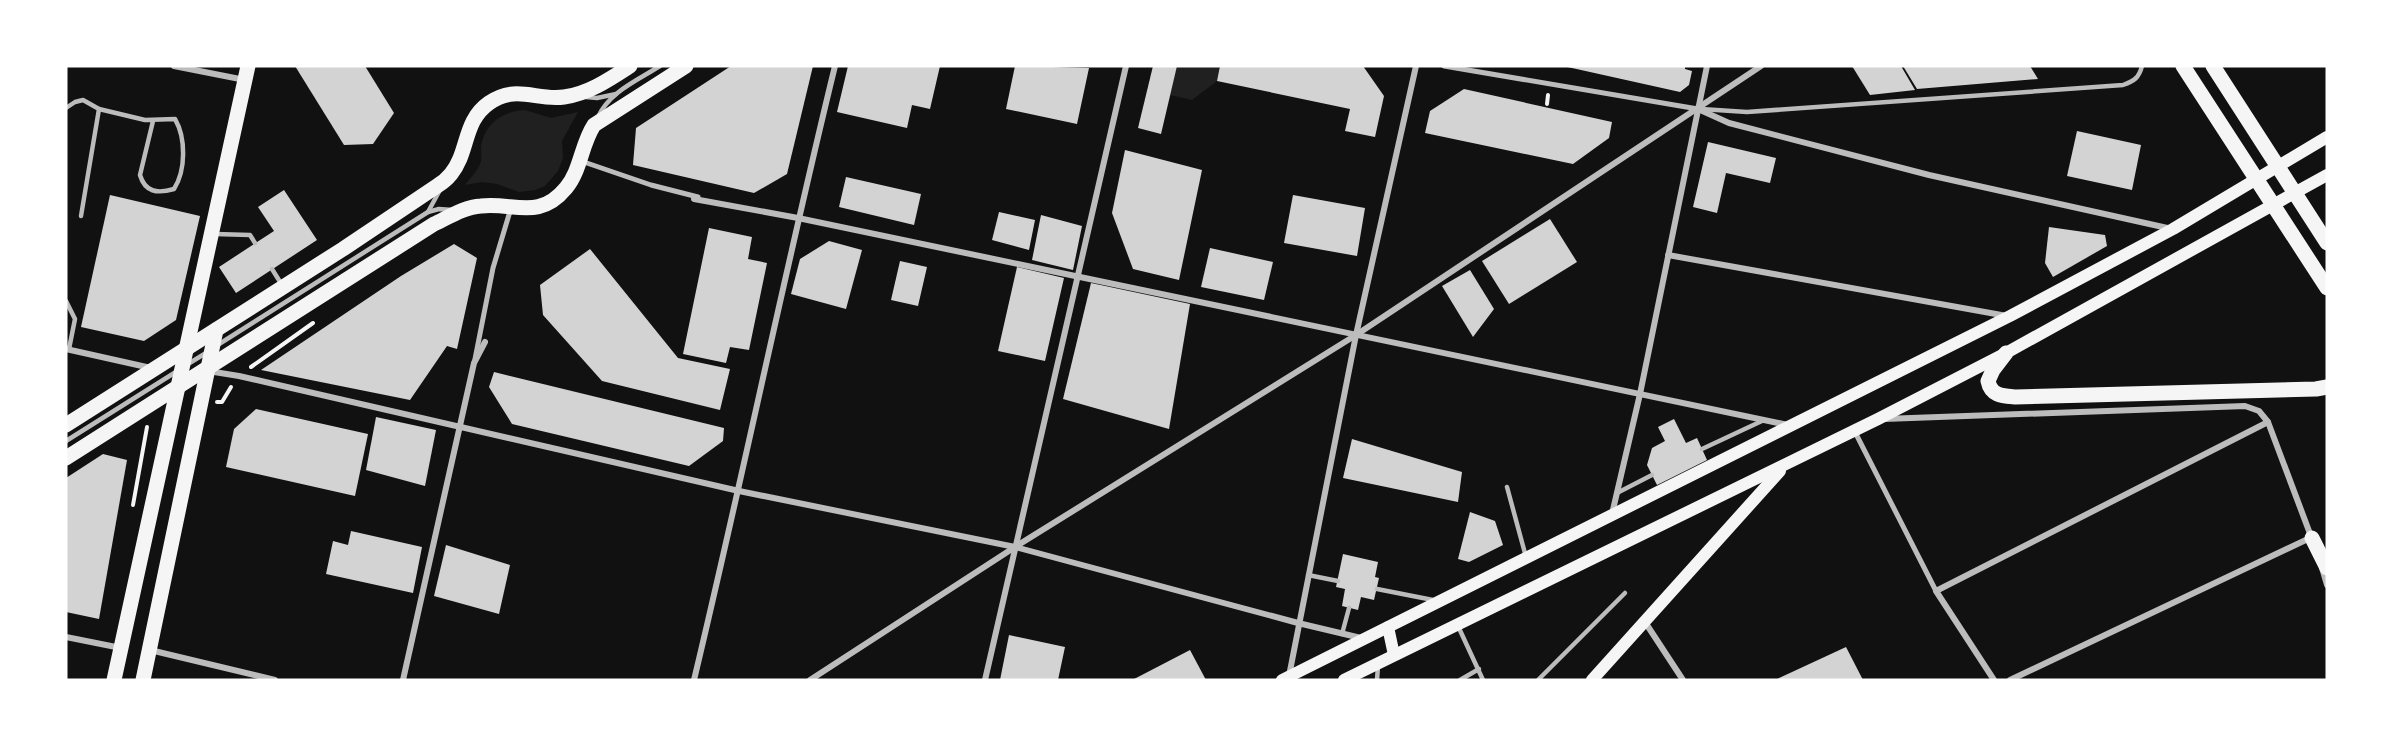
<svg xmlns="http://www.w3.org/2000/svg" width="2393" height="746" font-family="'PT Sans',sans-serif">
	<rect width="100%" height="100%" fill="#111"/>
	<g fill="#202020">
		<path d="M 1177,66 L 1220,66 L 1217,81 L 1192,100 L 1170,95 Z"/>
		<path d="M 525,110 L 551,118 L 578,112 L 562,141 L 563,158 L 558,171 L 545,186 L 535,190 L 519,192 L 497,184 L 482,182 L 465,185 C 470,178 479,170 481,161 C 482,155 480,148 482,142 C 487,121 505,111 525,110 Z"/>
	</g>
	<g fill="#d3d3d3">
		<path d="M 295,66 L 365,66 L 394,113 L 373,144 L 344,145 Z"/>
		<path d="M 731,66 L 813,66 L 787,174 L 754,193 L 633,165 L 636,128 Z"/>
		<path d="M 848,66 L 940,66 L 930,109 L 912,105 L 907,128 L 837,112 Z"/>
		<path d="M 1015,66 L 1089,68 L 1077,124 L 1006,109 Z"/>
		<path d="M 1153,66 L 1177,66 L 1161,134 L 1138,128 Z"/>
		<path d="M 1220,66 L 1363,66 L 1384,96 L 1375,137 L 1345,131 L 1350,109 L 1217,81 Z"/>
		<path d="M 1563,66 L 1685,66 L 1685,69 L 1692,71 L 1689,85 L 1680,92 Z"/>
		<path d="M 1852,66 L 1901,66 L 1915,90 L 1870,95 Z"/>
		<path d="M 1903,66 L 2030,66 L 2038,79 L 1917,89 Z"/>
		<path d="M 1464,89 L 1612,122 L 1609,138 L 1573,164 L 1425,133 L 1430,111 Z"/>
		<path d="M 2077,131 L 2141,145 L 2132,190 L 2067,176 Z"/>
		<path d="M 1708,142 L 1776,158 L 1770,183 L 1726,173 L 1717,213 L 1693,207 Z"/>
		<path d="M 1125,150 L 1202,170 L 1179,280 L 1133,269 L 1112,213 Z"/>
		<path d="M 846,177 L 921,194 L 914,225 L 839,207 Z"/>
		<path d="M 284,190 L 317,240 L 236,293 L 219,267 L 274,231 L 258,207 Z"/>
		<path d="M 110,195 L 200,216 L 176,320 L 144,341 L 81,327 Z"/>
		<path d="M 1293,195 L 1365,208 L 1357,256 L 1284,243 Z"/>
		<path d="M 999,212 L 1035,220 L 1029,250 L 992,240 Z"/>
		<path d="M 1041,215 L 1082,226 L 1073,270 L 1032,260 Z"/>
		<path d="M 1550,219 L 1577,262 L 1509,304 L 1482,261 Z"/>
		<path d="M 2049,227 L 2105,235 L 2107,246 L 2053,277 L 2045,263 Z"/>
		<path d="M 709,228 L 752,237 L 748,259 L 767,263 L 749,350 L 730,347 L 726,363 L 683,354 Z"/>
		<path d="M 829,241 L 862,250 L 846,309 L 791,294 L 800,259 Z"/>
		<path d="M 454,244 L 477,258 L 457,349 L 447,346 L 410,400 L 261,370 L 401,276 Z"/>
		<path d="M 1210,248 L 1273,262 L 1264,300 L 1201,287 Z"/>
		<path d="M 590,249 L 678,358 L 730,369 L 720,410 L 602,381 L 543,315 L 540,285 Z"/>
		<path d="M 900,261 L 927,267 L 918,306 L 891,300 Z"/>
		<path d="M 1017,267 L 1064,278 L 1045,361 L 998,351 Z"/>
		<path d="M 1470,270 L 1494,309 L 1473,337 L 1442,286 Z"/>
		<path d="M 1091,283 L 1190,304 L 1169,429 L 1063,399 Z"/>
		<path d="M 494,372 L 724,428 L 723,441 L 689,466 L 512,424 L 489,387 Z"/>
		<path d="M 256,409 L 368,434 L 355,496 L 226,467 L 234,429 Z"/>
		<path d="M 376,417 L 436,430 L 425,486 L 366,470 Z"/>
		<path d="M 1674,419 L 1686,443 L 1697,438 L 1707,460 L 1657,485 L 1647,465 L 1652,448 L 1665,441 L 1658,427 Z"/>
		<path d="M 1352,439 L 1462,472 L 1458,502 L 1343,478 Z"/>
		<path d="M 103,454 L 127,460 L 99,619 L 66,612 L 66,478 Z"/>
		<path d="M 1470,512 L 1495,521 L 1503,545 L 1469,562 L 1458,559 Z"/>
		<path d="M 351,531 L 422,547 L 413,593 L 326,574 L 333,541 L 348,545 Z"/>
		<path d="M 446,545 L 510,565 L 499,614 L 434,596 Z"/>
		<path d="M 1343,554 L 1378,562 L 1375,577 L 1379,578 L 1374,600 L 1361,597 L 1358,610 L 1342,606 L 1345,589 L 1336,587 Z"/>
		<path d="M 1009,635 L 1065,647 L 1058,680 L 1000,680 Z"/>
		<path d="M 1846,647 L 1863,680 L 1775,680 Z"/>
		<path d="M 1190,650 L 1206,680 L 1132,680 L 1138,677 Z"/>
	</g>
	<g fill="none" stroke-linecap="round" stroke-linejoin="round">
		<g stroke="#f5f5f5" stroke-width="4">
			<path d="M 1547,104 L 1548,95"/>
			<path d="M 251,367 L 313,323"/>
			<path d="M 217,402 L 222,402 L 231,387"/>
			<path d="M 133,505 L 147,427"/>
		</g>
		<g stroke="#bcbcbc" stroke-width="4.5">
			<path d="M 586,97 L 597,98 L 616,94"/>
			<path d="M 66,108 L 75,102 L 83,100 L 99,109 L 81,216"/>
			<path d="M 99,109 L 145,120 L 175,119 C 186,138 186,170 174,189 C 157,194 145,192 140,175 L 153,121"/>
			<path d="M 1701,109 L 1747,112 L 2123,85 C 2134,81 2139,78 2142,66"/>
			<path d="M 598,117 C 609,92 638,80 660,66"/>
			<path d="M 428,212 L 441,188"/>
			<path d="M 215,234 L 250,235 L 255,243"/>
			<path d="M 272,269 L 282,285"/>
			<path d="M 66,301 L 75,319 L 69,349"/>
			<path d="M 216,346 L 428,212 L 439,209 L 453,210"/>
			<path d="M 188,364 L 206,353"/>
			<path d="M 66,441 L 179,370"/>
			<path d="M 1702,449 L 1764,420"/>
			<path d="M 1507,487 L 1526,557"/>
			<path d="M 1617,493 L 1652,475"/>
			<path d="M 1308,575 L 1338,581"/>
			<path d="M 1377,589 L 1433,600"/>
			<path d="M 1458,626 L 1483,680"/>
			<path d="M 1342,634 L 1349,608"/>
			<path d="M 1377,680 L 1378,666"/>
			<path d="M 1460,680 L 1479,669"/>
			<path d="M 1538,680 L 1625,593"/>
		</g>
		<g stroke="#bcbcbc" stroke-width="5">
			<path d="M 1444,66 L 1698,109"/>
			<path d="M 581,161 L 651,185 L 698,197"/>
			<path d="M 475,359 L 493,268 L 511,208"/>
			<path d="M 1855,432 L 1936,591"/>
		</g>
		<g stroke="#bcbcbc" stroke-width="6">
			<path d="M 174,66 L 245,80"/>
			<path d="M 1698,109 L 1729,123 L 1929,175 L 2172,229"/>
			<path d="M 694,199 L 798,218 L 1788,425"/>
			<path d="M 1668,255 L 2007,316"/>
			<path d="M 66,349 L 151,368"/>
			<path d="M 208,371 L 239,376 L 739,491 L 1015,547 L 1298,623 L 1361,638"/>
			<path d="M 1884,419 L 2245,406 L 2259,411 L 2268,422 L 2312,539"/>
			<path d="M 1612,514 L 1640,394 L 1707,66"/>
			<path d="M 2322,568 L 2327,585"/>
			<path d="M 1645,622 L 1683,680"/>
			<path d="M 66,637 L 121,648"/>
			<path d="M 150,650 L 275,680"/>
			<path d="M 1289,676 L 1356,335 L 1416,66"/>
			<path d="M 403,680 L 474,363 L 485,342"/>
			<path d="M 694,680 C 743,476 785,270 835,66"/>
			<path d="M 810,680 L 1015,547 L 1356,335 L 1761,66"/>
			<path d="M 985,680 L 1126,66"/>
			<path d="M 1994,680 L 1936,591 L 2268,422"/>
			<path d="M 2010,680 L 2310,538"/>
		</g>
		<g stroke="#f5f5f5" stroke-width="12">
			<path d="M 1388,627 L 1394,655"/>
			<path d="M 1282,680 L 2010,316 L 2173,229 L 2327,137"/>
			<path d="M 1344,680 L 1878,419 L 2006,353 L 2327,175"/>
			<path d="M 1592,680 L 1780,471"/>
		</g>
		<g stroke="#f5f5f5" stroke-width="15">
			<path d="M 2183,66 L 2327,288"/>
			<path d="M 2213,66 L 2327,243"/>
			<path d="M 2006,353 L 1993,370 L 1988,381 C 1991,396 2003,396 2015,397 L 2316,389 L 2327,387"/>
			<path d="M 66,425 L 343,249 L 437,186 C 442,183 447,179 451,174 C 469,152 463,121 489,103 C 517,84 536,101 564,97 C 588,94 610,79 630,66"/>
			<path d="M 66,458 L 434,224 C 449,217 464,207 481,206 C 514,202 539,221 566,188 C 581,170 581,145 594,125 L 686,66"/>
			<path d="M 2312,538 L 2327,568"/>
			<path d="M 114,680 L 248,66"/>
			<path d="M 143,680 L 216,330"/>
		</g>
	</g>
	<rect width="2393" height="746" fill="none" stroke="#ffffff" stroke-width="135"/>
</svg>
